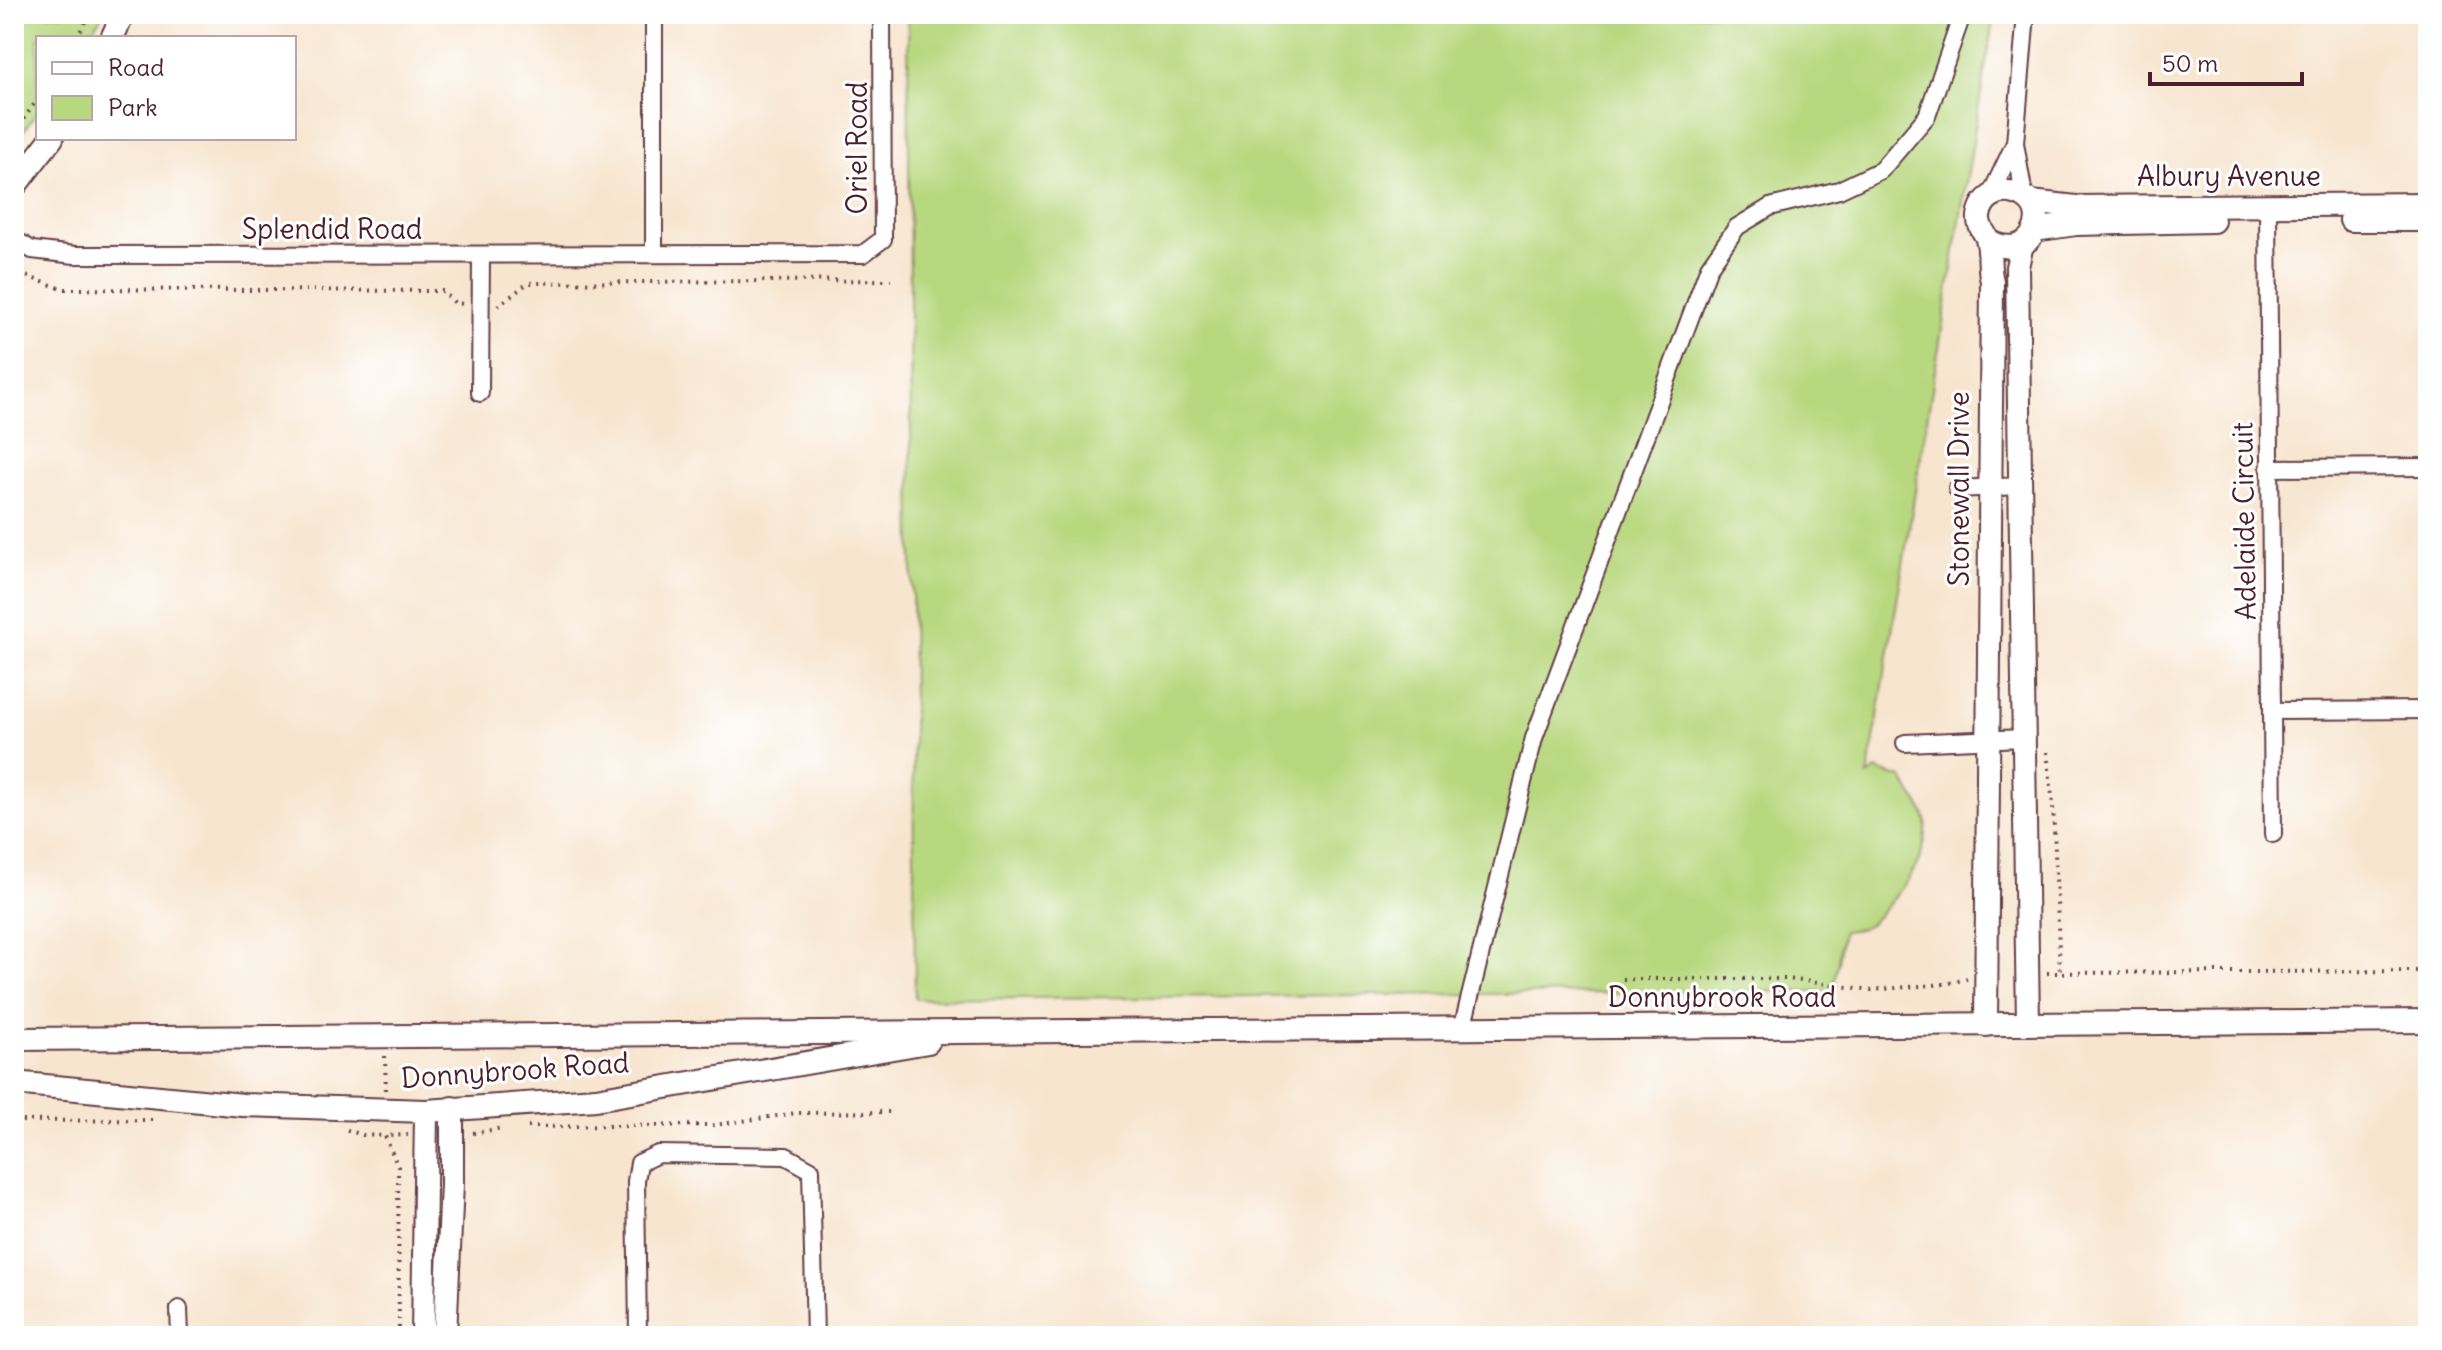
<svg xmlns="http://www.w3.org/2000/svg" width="2442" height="1350" font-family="Delius,sans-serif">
	<rect width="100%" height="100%" fill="#fff"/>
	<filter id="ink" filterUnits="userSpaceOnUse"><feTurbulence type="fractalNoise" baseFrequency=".0125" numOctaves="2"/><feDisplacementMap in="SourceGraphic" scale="16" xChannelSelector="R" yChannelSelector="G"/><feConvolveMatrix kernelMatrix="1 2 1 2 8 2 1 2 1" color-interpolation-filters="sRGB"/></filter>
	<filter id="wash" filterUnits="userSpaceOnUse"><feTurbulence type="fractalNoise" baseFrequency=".006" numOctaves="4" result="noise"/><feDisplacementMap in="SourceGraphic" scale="32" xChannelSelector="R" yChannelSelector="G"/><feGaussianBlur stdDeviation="1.8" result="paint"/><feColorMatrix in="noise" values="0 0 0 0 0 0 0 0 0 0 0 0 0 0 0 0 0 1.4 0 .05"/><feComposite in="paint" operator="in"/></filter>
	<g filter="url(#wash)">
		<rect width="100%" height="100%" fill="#f7e5cf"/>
		<g fill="#b8d87f" stroke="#817c55" stroke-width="2">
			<path d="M 14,14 L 103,14 L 87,38 L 38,38 L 38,110 L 14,145 Z"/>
			<path d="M 908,14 L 1994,14 L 1868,776 L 1876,770 L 1903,778 C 1908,795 1922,802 1926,820 C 1928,834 1922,856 1915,868 C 1907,883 1876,923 1862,928 C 1856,930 1848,930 1843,931 L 1833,991 L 915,999 Z"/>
		</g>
	</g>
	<g filter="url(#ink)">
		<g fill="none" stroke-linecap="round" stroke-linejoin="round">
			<defs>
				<g id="street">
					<path d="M 2024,196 L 2015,143 L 2026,14"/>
					<path d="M 1989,198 L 2015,143"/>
					<path d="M 2268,206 L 2273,834"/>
					<path d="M 14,239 L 32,250 L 75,255 L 863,254 L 883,239 L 882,14"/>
					<path d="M 654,254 L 654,14"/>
					<path d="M 480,393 L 481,255"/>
					<path d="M 2269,468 L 2428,467"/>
					<path d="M 1957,489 L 2020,486"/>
					<path d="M 2272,711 L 2428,710"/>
					<path d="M 1905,743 L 2024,738"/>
					<path d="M 1462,1029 L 1534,738 L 1709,267 L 1737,227 L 1770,207 L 1839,190 L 1881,170 L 1927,116 L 1960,21 L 1960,14"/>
					<path d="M 179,1309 L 180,1336"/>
					<path d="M 638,1336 L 636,1181 L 639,1163 L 658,1154 L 786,1156 L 811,1170 L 815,1336"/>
				</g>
				<g id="secondary">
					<path d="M 112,38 L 123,14"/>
					<path d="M 14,187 L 52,138"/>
					<path d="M 2031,202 L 2076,207 L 2428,204"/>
					<path d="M 2351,220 L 2428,220"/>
					<path d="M 2034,230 L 2076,224 L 2213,221"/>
					<path d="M 2022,244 L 2017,267 L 2028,1024"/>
					<path d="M 1986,1025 L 1992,281 C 1988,268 1991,251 1987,238 C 1983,230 1978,226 1979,216 C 1986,174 2051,192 2034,231 C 2025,251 2002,250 1987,239"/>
					<path d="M 14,1039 L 2428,1021"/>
					<path d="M 14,1083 L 243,1105 L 426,1111 L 596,1099 L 928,1042"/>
					<path d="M 423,1336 L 426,1111"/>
					<path d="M 445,1336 L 452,1184 L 452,1108"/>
				</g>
			</defs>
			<use href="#street" stroke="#643d44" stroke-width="20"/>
			<use href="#secondary" stroke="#643d44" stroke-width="26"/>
			<g stroke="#643d44" stroke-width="4" stroke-dasharray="2 6" stroke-linecap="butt">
				<path d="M 77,38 L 89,14"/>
				<path d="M 14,132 L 38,99"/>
				<path d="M 14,268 L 20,274 L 63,289 L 443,291 L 455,303 L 465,304"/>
				<path d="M 498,306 L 528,283 L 891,280"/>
				<path d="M 2047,752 L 2053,804 L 2060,973"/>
				<path d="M 2047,973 L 2428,971"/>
				<path d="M 1623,979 L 1788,979 L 1871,990 L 1945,984 L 1967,979"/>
				<path d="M 385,1056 L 386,1091"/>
				<path d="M 14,1121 L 155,1120"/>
				<path d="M 528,1127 L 715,1125 L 797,1113 L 893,1112"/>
				<path d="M 347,1130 L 363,1135 L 385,1136"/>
				<path d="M 473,1133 L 503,1128"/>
				<path d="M 399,1336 L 398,1167 L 385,1136 L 408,1135"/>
			</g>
			<use href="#street" stroke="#fff" stroke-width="16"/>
			<use href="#secondary" stroke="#fff" stroke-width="22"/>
		</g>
	</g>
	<g text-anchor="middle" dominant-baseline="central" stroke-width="6" stroke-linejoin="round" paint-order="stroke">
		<g font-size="28" fill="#4a1f2b" stroke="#fff">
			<text transform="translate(857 148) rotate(-90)">Oriel Road</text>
			<text x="2229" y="176">Albury Avenue</text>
			<text x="332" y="229">Splendid Road</text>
			<text transform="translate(1959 489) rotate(-90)">Stonewall Drive</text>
			<text transform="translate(2244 521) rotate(-91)">Adelaide Circuit</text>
			<text x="1722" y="997">Donnybrook Road</text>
			<text transform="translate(515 1070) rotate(-4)">Donnybrook Road</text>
		</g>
	</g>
	<rect width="2442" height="1350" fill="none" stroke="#fff" stroke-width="48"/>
	<rect x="36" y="36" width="260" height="104" fill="#ffffff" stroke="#b7a5aa" stroke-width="2"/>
	<rect x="52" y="62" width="40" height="12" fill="#ffffff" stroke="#b7a5aa" stroke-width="2"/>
	<text x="108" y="76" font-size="24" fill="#4a1f2b">Road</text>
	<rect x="52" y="96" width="40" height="24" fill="#b8d87f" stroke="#b7a5aa" stroke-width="2"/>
	<text x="108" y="116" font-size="24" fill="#4a1f2b">Park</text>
	<path d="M2150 72v12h152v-12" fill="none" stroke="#4a1f2b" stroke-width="4"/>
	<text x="2162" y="72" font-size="24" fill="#4a1f2b" stroke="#ffffff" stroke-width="6" paint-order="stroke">50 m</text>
</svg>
